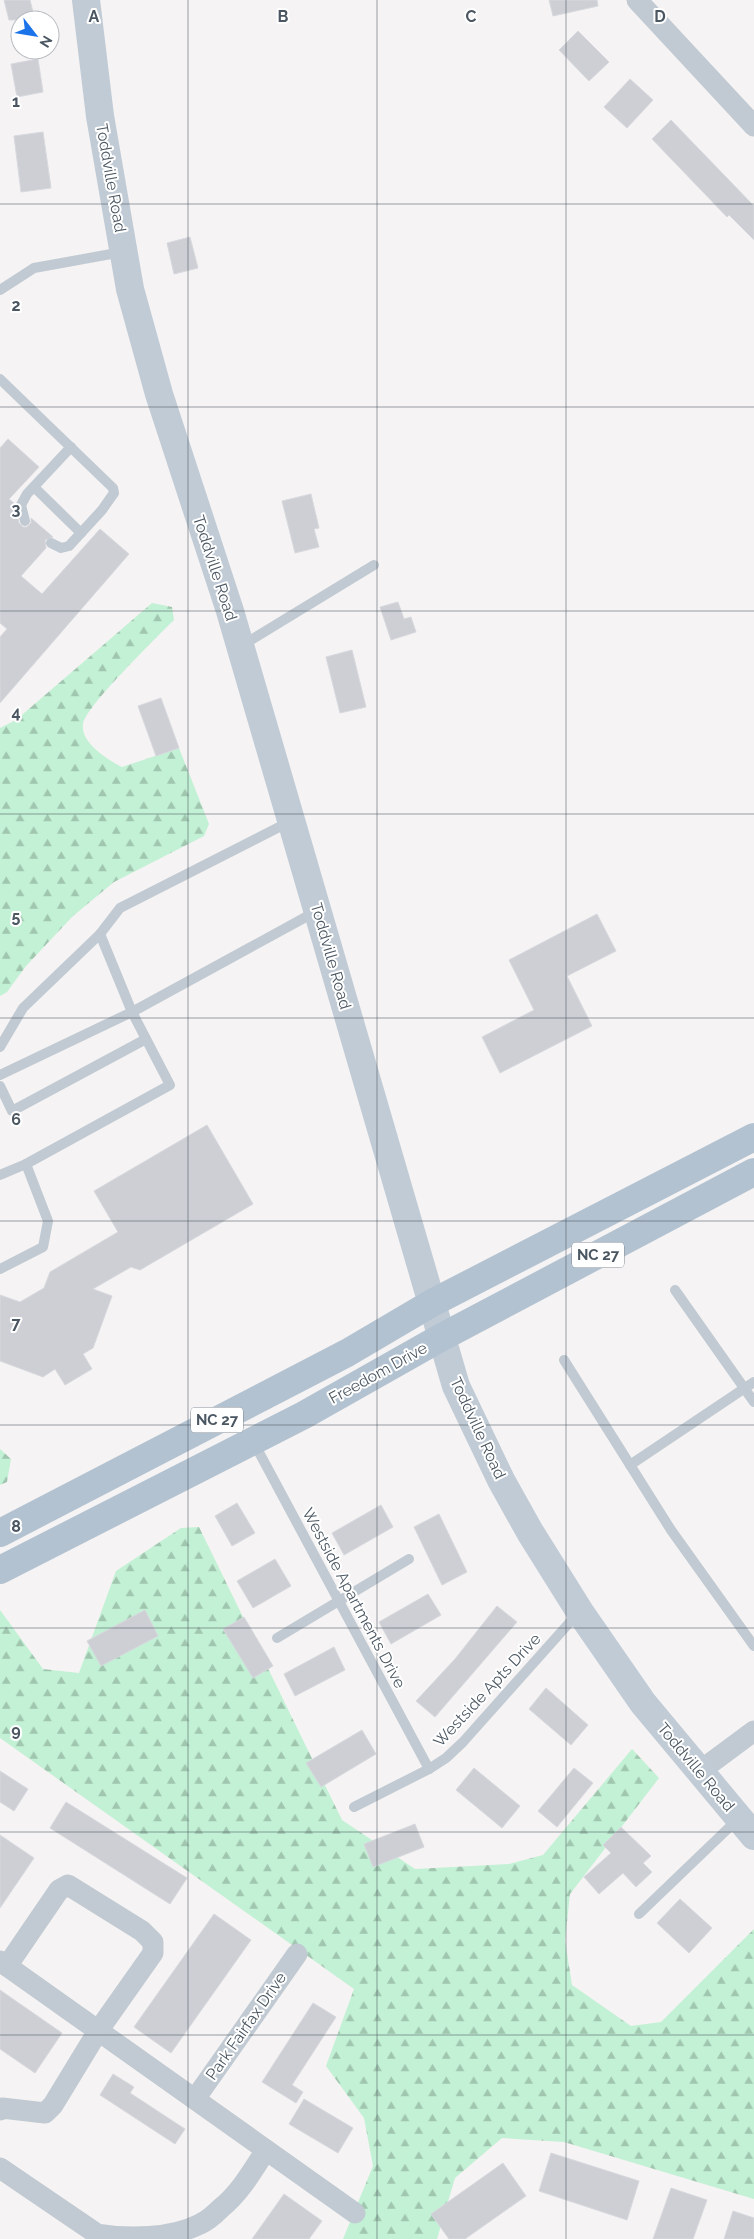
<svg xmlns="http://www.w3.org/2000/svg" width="754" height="2239" font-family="Raleway,sans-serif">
	<defs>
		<pattern id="forest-firs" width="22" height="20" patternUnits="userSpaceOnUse" patternTransform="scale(1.25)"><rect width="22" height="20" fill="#c3f1d5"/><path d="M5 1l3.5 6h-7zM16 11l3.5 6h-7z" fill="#a0c6b0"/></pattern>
	</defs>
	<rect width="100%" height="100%" fill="#f5f3f3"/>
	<g fill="url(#forest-firs)">
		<path d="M 152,603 L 172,607 L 174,620 C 158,636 85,707 83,724 C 80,743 108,760 122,767 L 179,748 L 209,824 L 204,836 L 114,882 L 73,916 L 26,966 L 7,992 L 0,996 L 0,728 L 16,720 Z"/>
		<path d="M 0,1449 L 11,1459 L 7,1482 L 0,1485 Z"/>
		<path d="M 199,1527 L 342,1820 L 415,1869 L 509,1864 L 543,1855 L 632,1749 L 659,1778 L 570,1894 L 565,1940 L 572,1985 L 631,2026 L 661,2022 L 754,1929 L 754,2199 L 564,2142 L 502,2138 L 455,2178 L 437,2239 L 343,2239 L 373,2166 L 364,2118 L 326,2066 L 354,1989 L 0,1738 L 0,1610 L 43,1669 L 79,1673 L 116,1571 L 181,1528 Z"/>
	</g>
	<g fill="#cdcfd5" stroke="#d7d9de">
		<path d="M 4,0 L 30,0 L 35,20 L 9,20 Z"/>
		<path d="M 549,0 L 597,0 L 598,6 L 553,16 Z"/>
		<path d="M 578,31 L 609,62 L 589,81 L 559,50 Z"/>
		<path d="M 38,59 L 43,92 L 17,97 L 11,64 Z"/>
		<path d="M 630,79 L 653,100 L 627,128 L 604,107 Z"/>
		<path d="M 671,120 L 754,206 L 754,240 L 729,215 L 727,217 L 652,139 Z"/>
		<path d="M 43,132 L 51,188 L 21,192 L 14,136 Z"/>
		<path d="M 190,237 L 198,268 L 174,274 L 167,243 Z"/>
		<path d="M 8,439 L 39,467 L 9,499 L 15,504 L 19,523 L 23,527 L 27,527 L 31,523 L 31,518 L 53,537 L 45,540 L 46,548 L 21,576 L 42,594 L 100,529 L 129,554 L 0,703 L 0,637 L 7,629 L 0,623 L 0,448 Z"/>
		<path d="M 311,494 L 319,528 L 314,529 L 319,547 L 295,553 L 282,501 Z"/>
		<path d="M 398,602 L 404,619 L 411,617 L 416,632 L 391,640 L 380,607 Z"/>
		<path d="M 352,650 L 366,707 L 340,713 L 326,657 Z"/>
		<path d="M 161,698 L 179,748 L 156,756 L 138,706 Z"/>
		<path d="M 597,914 L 616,951 L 567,976 L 592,1026 L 500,1073 L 482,1037 L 534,1010 L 509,960 Z"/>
		<path d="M 207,1125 L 253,1204 L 140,1270 L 131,1267 L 93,1289 L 112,1296 L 93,1348 L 83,1354 L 92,1369 L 65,1385 L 55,1369 L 43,1377 L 0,1361 L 0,1295 L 20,1302 L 44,1288 L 50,1272 L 118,1232 L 94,1191 Z"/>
		<path d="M 237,1503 L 255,1533 L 232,1546 L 215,1516 Z"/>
		<path d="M 381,1505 L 393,1527 L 344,1555 L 332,1533 Z"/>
		<path d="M 439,1514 L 467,1572 L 442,1585 L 414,1527 Z"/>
		<path d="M 275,1559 L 291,1586 L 253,1608 L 237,1581 Z"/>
		<path d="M 428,1594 L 441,1615 L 391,1644 L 379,1622 Z"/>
		<path d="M 497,1606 L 517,1622 L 435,1717 L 416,1701 L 455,1659 Z"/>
		<path d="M 145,1610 L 158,1636 L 101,1666 L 87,1641 Z"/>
		<path d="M 244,1617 L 273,1666 L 253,1678 L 223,1629 Z"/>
		<path d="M 334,1647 L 345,1670 L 295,1696 L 284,1674 Z"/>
		<path d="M 546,1688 L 588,1725 L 571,1745 L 529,1709 Z"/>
		<path d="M 362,1730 L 376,1754 L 321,1787 L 306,1763 Z"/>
		<path d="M 474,1768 L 520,1806 L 502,1828 L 456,1790 Z"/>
		<path d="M 574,1768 L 593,1783 L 557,1827 L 538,1811 Z"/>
		<path d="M 0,1771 L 28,1789 L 14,1811 L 0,1802 Z"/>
		<path d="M 66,1802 L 187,1878 L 170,1904 L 50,1828 Z"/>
		<path d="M 415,1824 L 424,1847 L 373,1867 L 364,1844 Z"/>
		<path d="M 621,1827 L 651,1856 L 643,1863 L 652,1872 L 636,1887 L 623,1873 L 599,1894 L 584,1877 L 611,1853 L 603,1845 Z"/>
		<path d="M 0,1835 L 34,1858 L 0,1908 Z"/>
		<path d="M 680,1899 L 712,1928 L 689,1953 L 657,1923 Z"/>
		<path d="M 214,1914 L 251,1940 L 171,2053 L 134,2027 Z"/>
		<path d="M 0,1990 L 62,2033 L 35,2073 L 0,2049 Z"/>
		<path d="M 313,2003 L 336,2017 L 292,2085 L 303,2092 L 296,2103 L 262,2082 Z"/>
		<path d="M 113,2074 L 134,2087 L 130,2093 L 185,2129 L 175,2144 L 100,2095 Z"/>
		<path d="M 304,2099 L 353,2128 L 338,2153 L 289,2124 Z"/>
		<path d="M 551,2153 L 639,2181 L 627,2220 L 539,2191 Z"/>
		<path d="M 503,2163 L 526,2196 L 465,2239 L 449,2239 L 431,2214 Z"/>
		<path d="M 671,2188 L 707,2200 L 693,2239 L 653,2239 Z"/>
		<path d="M 284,2194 L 322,2221 L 309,2239 L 252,2239 Z"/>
		<path d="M 733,2211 L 754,2218 L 754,2239 L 724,2239 Z"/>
	</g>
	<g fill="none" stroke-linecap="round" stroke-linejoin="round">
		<g stroke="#c1cad2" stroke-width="10">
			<path d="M 0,290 L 34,268 L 122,252"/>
			<path d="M 0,379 L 113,488 L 114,493 L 102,510 L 69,546 L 61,548 L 51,543"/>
			<path d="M 34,487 L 81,533"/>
			<path d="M 25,521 L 21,505 L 27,494 L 71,447"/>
			<path d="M 241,646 L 374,565"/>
			<path d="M 0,1047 L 23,1008 L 100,934 L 120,908 L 291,821"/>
			<path d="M 0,1075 L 132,1012 L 100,934"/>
			<path d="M 0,1086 L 12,1111 L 146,1039"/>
			<path d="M 0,1175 L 26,1164"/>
			<path d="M 0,1269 L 43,1247 L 48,1221 L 26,1164 L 170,1085 L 132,1012 L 315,912"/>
			<path d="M 675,1290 L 754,1402"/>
			<path d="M 564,1360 L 671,1530 L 754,1646"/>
			<path d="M 253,1441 L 429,1769"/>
			<path d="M 630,1465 L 754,1382"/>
			<path d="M 277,1638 L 409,1559"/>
			<path d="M 354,1807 L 429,1769 L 446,1758 L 463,1742 L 579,1612"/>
			<path d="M 639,1914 L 738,1819"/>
		</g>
		<g stroke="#c1cad2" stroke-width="21">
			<path d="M 637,0 L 754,126"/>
			<path d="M 700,1771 L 754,1731"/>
			<path d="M 0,1961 L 355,2213"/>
			<path d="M 195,2099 L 297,1954"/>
			<path d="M 0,2110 L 2,2108 L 45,2113 L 53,2105 L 98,2031 L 153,1953 L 153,1942 L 142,1931 L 68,1885 L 59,1890 L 7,1966"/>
			<path d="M 0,2168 L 97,2234 C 127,2239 171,2239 200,2224 C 207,2221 215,2214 221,2208 C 240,2193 253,2170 266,2150"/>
		</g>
		<path stroke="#c1cbd6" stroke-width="28" d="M 86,0 L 100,116 L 130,289 L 159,394 L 230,611 L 456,1386 L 501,1480 L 530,1532 L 580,1612 L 643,1703 L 754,1836"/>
		<g stroke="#b3c2d1" stroke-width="28">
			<path d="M 0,1533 L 347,1353 L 432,1303 L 754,1137"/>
			<path d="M 0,1570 L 304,1415 L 442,1337 L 754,1172"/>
		</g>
	</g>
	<path fill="none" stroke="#4a5661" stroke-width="1" stroke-opacity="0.55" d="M 188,0 L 188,2239M 377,0 L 377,2239M 566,0 L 566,2239M 0,204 L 754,204M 0,407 L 754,407M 0,611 L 754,611M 0,814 L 754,814M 0,1018 L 754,1018M 0,1221 L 754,1221M 0,1425 L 754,1425M 0,1628 L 754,1628M 0,1832 L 754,1832M 0,2035 L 754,2035"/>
	<g text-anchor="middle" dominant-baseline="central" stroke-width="4" stroke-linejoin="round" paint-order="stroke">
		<g fill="#fff" stroke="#808990" stroke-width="1">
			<rect x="572" y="1242.5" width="52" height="25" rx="4"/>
			<rect x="191" y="1407.5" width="52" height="25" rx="4"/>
		</g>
		<g font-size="15" font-weight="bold" fill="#4a5661">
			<text x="598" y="1255">NC 27</text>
			<text x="217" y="1420">NC 27</text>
		</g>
		<g font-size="16" fill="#4a5661" stroke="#fff">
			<text transform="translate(111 178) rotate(80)">Toddville Road</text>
			<text transform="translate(215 568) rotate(72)">Toddville Road</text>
			<text transform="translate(331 956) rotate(74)">Toddville Road</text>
			<text transform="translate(378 1373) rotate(-29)">Freedom Drive</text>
			<text transform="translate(478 1428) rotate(65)">Toddville Road</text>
			<text transform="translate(354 1598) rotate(62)">Westside Apartments Drive</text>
			<text transform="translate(487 1690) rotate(-47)">Westside Apts Drive</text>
			<text transform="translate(696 1767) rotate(50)">Toddville Road</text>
			<text transform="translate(246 2026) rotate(-55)">Park Fairfax Drive</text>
		</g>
	</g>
	<g font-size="16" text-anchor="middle" font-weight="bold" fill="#4a5661" stroke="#fff" stroke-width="4" stroke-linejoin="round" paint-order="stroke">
		<text x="94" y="22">A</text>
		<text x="283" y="22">B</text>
		<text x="471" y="22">C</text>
		<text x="660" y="22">D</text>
		<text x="16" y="107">1</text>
		<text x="16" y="311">2</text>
		<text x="16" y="515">3</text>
		<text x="16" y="718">4</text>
		<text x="16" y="922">5</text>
		<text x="16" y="1125">6</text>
		<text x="16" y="1329">7</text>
		<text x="16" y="1532">8</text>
		<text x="16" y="1736">9</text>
	</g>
	<g transform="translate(35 35) rotate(121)"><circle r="24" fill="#ffffff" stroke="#b7bbc0"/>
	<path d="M0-4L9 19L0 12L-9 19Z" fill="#1a73e8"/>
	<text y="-8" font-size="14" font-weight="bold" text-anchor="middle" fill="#4a5661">N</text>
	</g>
</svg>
